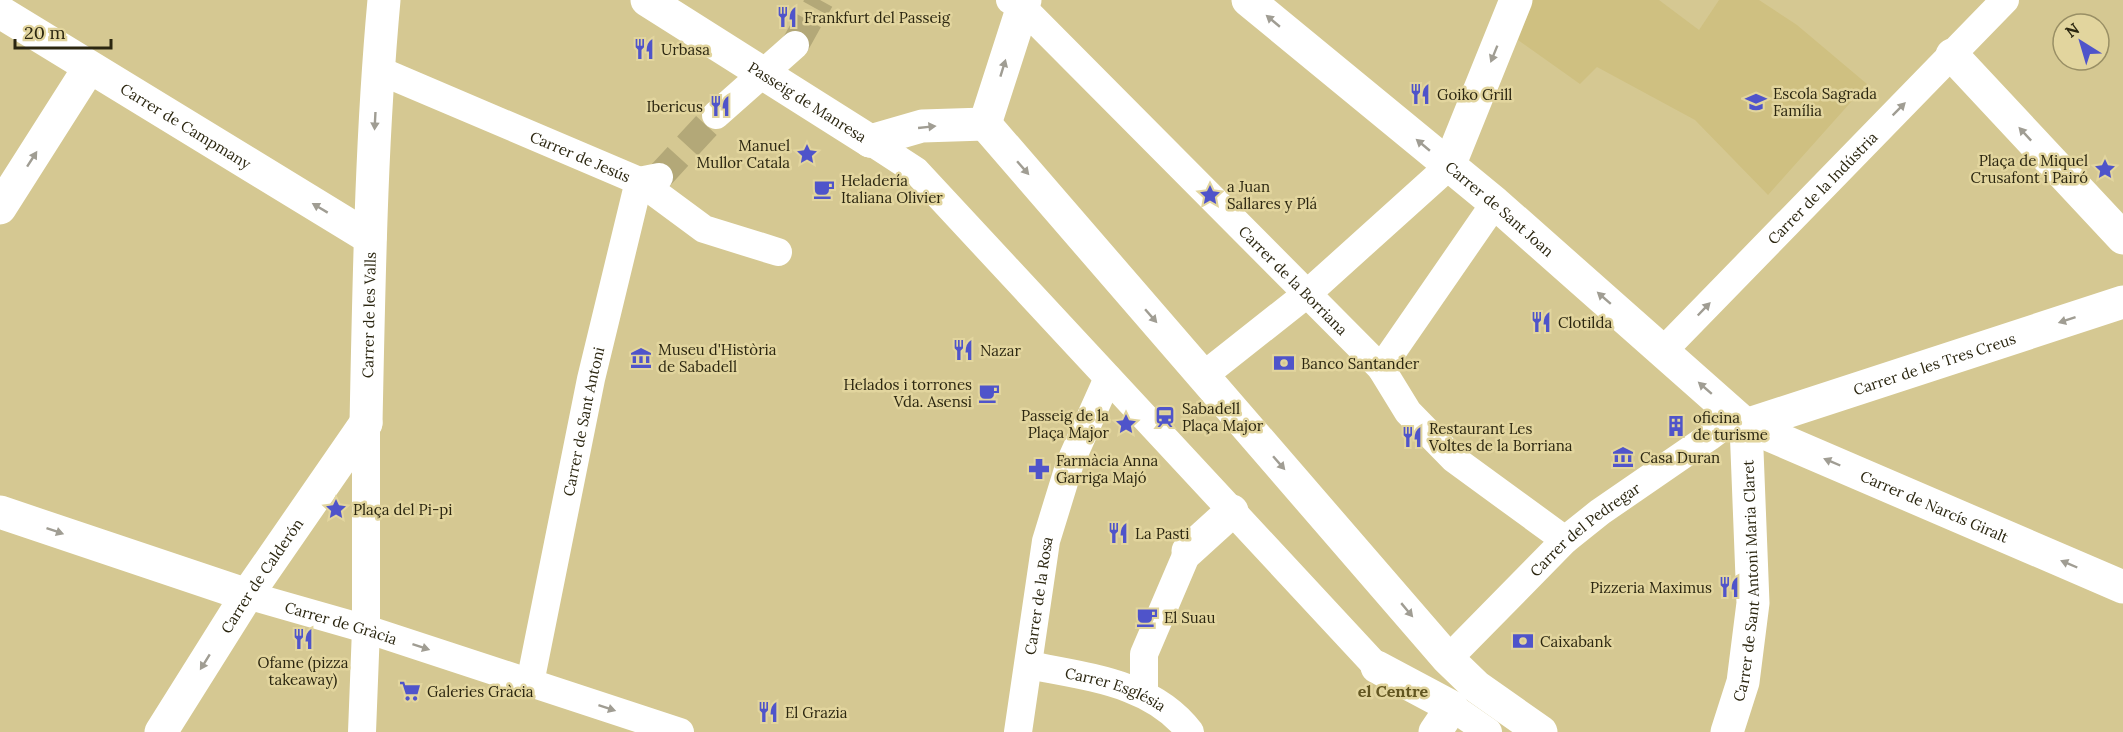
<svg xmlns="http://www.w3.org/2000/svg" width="2123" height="732" font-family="Lora,serif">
	<rect width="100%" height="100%" fill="#d5c892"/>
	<path fill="#cfc081" d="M 1533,0 L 1659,0 L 1699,30 L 1719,0 L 1759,0 L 1797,25 L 1867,84 L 1768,195 L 1695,120 L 1597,67 L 1580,84 L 1518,40 Z"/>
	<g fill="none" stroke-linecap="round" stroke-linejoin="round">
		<g stroke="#b3a878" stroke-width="28" stroke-dasharray="28 14" stroke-linecap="butt">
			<path d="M 795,45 L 820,0"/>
			<path d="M 659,177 L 716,115"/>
		</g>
		<g stroke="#fff" stroke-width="28">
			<path id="s1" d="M 1010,0 L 1022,7 L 1381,368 L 1408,412 L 1454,459 L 1565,540"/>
			<path id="s2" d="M 378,70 L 639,181 L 704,229 L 778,252"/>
			<path d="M 716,115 L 795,45"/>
			<path d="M 870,141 L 916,171 L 1377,667"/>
			<path id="s3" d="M 1663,351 L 2005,0"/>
			<path d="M 1381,368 L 1495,203"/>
			<path d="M 1203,376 L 1308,293 L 1449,166"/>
			<path id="s4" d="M 247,595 L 366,629 L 680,732"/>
			<path id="s5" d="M 1448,659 L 1565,540 L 1600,512 L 1709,437 L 1729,422 L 1735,414"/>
			<path id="s6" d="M 1029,665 C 1086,677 1152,682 1190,732"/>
			<path id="s7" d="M 530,683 L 591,379 L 639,181 L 659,177"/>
			<path d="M 1144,694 L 1144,654 L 1188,551"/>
			<path d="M 1452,707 L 1488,732"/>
			<path d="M 362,732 L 366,629 L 366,423"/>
			<path id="s8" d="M 1018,732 L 1046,541 L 1070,463 L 1108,378"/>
		</g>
		<g stroke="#fff" stroke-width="33">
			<path id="s9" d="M 1248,0 L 1495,203 L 1746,425 L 2123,587"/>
			<path id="s10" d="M 0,12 L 370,238"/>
			<path d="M 1952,55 L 2123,238"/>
			<path d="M 985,124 L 1448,659 L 1477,687 L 1541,732"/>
			<path d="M 985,124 L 1025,0"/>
			<path d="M 870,141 L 922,126 L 985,124"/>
			<path d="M 1449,166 L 1516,0"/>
			<path d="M 0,208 L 89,68"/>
			<path id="s11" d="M 1746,425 L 2123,302"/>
			<path d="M 0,512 L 247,595"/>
			<path d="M 1188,551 L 1232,511"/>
			<path d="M 1377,667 L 1452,707 L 1435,732"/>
			<path id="s12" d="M 161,732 L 247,595 L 366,423"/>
			<path id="s13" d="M 1727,732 L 1743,682 L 1753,603 L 1746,425"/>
		</g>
		<g stroke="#fff" stroke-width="33">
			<path id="s14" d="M 647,0 L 870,141"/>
			<path id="s15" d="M 366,423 C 369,282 371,141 384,0"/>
		</g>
	</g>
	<defs><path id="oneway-solid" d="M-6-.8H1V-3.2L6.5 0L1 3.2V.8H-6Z" transform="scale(1.5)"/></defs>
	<g fill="#a09d93">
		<use href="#oneway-solid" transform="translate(1273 21) rotate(-140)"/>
		<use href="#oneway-solid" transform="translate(1494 54) rotate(112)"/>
		<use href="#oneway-solid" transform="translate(1003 68) rotate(-73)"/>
		<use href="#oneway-solid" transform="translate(1899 109) rotate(-45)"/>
		<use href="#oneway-solid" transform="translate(375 121) rotate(93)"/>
		<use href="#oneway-solid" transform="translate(927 127) rotate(-6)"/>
		<use href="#oneway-solid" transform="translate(2025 134) rotate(-133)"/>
		<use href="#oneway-solid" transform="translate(1423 145) rotate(-140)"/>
		<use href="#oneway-solid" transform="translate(32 159) rotate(-57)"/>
		<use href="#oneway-solid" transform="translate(1023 168) rotate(49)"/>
		<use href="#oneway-solid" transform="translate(320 208) rotate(-149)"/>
		<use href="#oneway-solid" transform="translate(1604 298) rotate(-139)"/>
		<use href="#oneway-solid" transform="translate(1704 309) rotate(-46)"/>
		<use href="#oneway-solid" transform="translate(1151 316) rotate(49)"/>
		<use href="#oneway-solid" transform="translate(2067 320) rotate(162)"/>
		<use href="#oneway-solid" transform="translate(1705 388) rotate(-139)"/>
		<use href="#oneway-solid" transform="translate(1832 462) rotate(-157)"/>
		<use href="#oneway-solid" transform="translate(1279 463) rotate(49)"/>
		<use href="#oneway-solid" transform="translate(55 531) rotate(19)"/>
		<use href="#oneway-solid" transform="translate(2069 564) rotate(-157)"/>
		<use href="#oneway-solid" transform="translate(1407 610) rotate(50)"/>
		<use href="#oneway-solid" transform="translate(421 647) rotate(18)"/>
		<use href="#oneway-solid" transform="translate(205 662) rotate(122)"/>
		<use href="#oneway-solid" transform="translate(607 708) rotate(18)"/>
	</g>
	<defs>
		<symbol id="restaurant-bare" viewBox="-9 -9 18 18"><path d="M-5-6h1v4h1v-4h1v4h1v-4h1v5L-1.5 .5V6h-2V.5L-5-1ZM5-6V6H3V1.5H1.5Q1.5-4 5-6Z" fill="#4f54ca" stroke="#e2d59e" stroke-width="2.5" paint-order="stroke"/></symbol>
		<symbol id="school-bare" viewBox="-9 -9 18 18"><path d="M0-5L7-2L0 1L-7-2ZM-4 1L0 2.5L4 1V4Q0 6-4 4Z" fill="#4f54ca" stroke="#e2d59e" stroke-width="2.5" paint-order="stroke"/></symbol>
		<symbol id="sight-bare" viewBox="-9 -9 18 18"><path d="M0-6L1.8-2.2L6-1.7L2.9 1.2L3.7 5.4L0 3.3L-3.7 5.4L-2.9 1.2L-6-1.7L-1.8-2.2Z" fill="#4f54ca" stroke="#e2d59e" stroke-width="2.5" paint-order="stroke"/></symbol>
		<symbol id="cafe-bare" viewBox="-9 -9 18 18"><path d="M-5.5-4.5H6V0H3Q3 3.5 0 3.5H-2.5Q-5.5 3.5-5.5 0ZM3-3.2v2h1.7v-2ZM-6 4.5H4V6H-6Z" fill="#4f54ca" stroke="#e2d59e" stroke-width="2.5" paint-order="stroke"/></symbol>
		<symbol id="museum-bare" viewBox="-9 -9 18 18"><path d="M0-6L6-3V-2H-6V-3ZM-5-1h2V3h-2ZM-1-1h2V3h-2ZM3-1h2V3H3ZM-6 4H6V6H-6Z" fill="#4f54ca" stroke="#e2d59e" stroke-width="2.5" paint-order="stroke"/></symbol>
		<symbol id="bank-bare" viewBox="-9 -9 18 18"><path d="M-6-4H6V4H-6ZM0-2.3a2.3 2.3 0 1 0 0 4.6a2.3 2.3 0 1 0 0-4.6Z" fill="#4f54ca" stroke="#e2d59e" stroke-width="2.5" paint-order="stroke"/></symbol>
		<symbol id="station-bare" viewBox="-9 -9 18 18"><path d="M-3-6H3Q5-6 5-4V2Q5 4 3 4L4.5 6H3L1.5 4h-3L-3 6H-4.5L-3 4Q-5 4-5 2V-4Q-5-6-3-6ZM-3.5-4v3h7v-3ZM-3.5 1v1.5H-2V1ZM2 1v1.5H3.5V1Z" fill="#4f54ca" stroke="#e2d59e" stroke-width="2.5" paint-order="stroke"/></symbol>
		<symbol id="building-bare" viewBox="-9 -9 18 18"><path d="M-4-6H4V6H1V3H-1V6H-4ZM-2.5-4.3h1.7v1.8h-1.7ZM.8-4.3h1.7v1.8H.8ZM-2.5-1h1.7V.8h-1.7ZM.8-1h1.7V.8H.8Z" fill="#4f54ca" stroke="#e2d59e" stroke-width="2.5" paint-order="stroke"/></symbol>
		<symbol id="pharmacy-bare" viewBox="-9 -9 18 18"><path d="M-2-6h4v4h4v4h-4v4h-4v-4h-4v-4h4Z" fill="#4f54ca" stroke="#e2d59e" stroke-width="2.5" paint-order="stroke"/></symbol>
		<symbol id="supermarket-bare" viewBox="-9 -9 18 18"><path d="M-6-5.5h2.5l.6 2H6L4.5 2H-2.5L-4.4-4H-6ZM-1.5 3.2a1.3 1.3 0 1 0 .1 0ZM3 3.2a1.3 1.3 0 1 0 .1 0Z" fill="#4f54ca" stroke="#e2d59e" stroke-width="2.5" paint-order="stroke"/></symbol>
	</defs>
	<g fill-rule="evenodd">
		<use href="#restaurant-bare" x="772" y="2" width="30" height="30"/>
		<use href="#restaurant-bare" x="629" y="34" width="30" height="30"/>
		<use href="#restaurant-bare" x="1405" y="79" width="30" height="30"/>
		<use href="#school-bare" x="1741" y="87" width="30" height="30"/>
		<use href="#restaurant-bare" x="705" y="91" width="30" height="30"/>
		<use href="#sight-bare" x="792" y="139" width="30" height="30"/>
		<use href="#sight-bare" x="2090" y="154" width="30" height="30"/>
		<use href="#cafe-bare" x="809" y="174" width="30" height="30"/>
		<use href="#sight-bare" x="1195" y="180" width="30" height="30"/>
		<use href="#restaurant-bare" x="1526" y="307" width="30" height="30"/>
		<use href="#restaurant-bare" x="948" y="335" width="30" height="30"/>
		<use href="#museum-bare" x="626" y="343" width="30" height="30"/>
		<use href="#bank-bare" x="1269" y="348" width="30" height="30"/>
		<use href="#cafe-bare" x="974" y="378" width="30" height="30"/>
		<use href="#station-bare" x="1150" y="402" width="30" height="30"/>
		<use href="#sight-bare" x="1111" y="409" width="30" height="30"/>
		<use href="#building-bare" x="1661" y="411" width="30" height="30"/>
		<use href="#restaurant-bare" x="1397" y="422" width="30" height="30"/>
		<use href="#museum-bare" x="1608" y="442" width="30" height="30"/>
		<use href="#pharmacy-bare" x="1024" y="454" width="30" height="30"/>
		<use href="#sight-bare" x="321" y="494" width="30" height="30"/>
		<use href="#restaurant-bare" x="1103" y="518" width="30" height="30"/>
		<use href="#restaurant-bare" x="1714" y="572" width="30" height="30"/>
		<use href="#cafe-bare" x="1132" y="602" width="30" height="30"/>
		<use href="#restaurant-bare" x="288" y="624" width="30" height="30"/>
		<use href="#bank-bare" x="1508" y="626" width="30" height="30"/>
		<use href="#supermarket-bare" x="395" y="676" width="30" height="30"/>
		<use href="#restaurant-bare" x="753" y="697" width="30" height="30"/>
	</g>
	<g text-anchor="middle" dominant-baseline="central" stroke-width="5" stroke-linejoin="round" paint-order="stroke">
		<g font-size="15" fill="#2b2610" stroke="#e2d59e" text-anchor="start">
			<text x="804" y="17">Frankfurt del Passeig</text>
			<text x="661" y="49">Urbasa</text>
			<text x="1773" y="93">Escola Sagrada<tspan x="1773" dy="17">Família</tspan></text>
			<text x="1437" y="94">Goiko Grill</text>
			<text x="703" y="106" text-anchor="end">Ibericus</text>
			<text x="790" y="145" text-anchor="end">Manuel<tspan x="790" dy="17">Mullor Catala</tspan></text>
			<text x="2088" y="160" text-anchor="end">Plaça de Miquel<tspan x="2088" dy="17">Crusafont i Pairó</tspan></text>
			<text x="841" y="180">Heladería<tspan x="841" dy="17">Italiana Olivier</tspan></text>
			<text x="1227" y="186">a Juan<tspan x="1227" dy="17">Sallares y Plá</tspan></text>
			<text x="1558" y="322">Clotilda</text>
			<text x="658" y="349">Museu d'Història<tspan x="658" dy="17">de Sabadell</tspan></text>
			<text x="980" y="350">Nazar</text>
			<text x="1301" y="363">Banco Santander</text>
			<text x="972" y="384" text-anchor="end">Helados i torrones<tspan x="972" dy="17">Vda. Asensi</tspan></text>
			<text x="1182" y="408">Sabadell<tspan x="1182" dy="17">Plaça Major</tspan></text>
			<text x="1109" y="415" text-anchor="end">Passeig de la<tspan x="1109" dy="17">Plaça Major</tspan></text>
			<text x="1693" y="417">oficina<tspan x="1693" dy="17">de turisme</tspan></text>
			<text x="1429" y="428">Restaurant Les<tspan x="1429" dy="17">Voltes de la Borriana</tspan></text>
			<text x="1640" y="457">Casa Duran</text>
			<text x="1056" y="460">Farmàcia Anna<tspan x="1056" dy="17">Garriga Majó</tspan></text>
			<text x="353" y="509">Plaça del Pi-pi</text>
			<text x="1135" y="533">La Pasti</text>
			<text x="1712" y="587" text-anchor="end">Pizzeria Maximus</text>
			<text x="1164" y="617">El Suau</text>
			<text x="1540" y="641">Caixabank</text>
			<text x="303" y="662" text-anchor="middle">Ofame (pizza<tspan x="303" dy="17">takeaway)</tspan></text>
			<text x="427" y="691">Galeries Gràcia</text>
			<text x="785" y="712">El Grazia</text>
		</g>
		<g font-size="15" fill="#2b2610" stroke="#e2d59e">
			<text stroke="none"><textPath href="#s14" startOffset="190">Passeig de Manresa</textPath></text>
			<text stroke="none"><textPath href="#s10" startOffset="218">Carrer de Campmany</textPath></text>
			<text stroke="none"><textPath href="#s2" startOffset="220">Carrer de Jesús</textPath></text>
			<text stroke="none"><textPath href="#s3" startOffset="228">Carrer de la Indústria</textPath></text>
			<text stroke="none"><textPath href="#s9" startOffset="327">Carrer de Sant Joan</textPath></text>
			<text stroke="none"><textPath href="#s1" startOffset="399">Carrer de la Borriana</textPath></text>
			<text stroke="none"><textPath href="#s15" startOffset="108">Carrer de les Valls</textPath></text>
			<text stroke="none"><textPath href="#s11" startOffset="198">Carrer de les Tres Creus</textPath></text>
			<text stroke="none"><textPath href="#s7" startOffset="267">Carrer de Sant Antoni</textPath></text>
			<text stroke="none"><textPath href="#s9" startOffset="860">Carrer de Narcís Giralt</textPath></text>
			<text stroke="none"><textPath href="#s5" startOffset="189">Carrer del Pedregar</textPath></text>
			<text stroke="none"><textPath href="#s12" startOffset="186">Carrer de Calderón</textPath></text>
			<text stroke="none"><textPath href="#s13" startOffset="154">Carrer de Sant Antoni Maria Claret</textPath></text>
			<text stroke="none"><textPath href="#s8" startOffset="138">Carrer de la Rosa</textPath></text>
			<text stroke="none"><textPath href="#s4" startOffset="98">Carrer de Gràcia</textPath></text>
			<text stroke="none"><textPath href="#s6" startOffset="90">Carrer Església</textPath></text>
		</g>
		<g font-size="16" font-weight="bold" fill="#625621" stroke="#e2d59e">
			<text x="1393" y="691">el Centre</text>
		</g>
	</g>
	<g transform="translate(2081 42) rotate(323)"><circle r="28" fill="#e2d59e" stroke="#998f65" stroke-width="1.5"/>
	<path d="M0-4.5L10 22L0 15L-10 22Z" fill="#4f54ca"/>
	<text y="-9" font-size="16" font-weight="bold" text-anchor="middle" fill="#2b2610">N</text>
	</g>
	<path d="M15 39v9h96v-9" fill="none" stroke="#2b2610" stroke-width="3"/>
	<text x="24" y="39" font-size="18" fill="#2b2610" stroke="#e2d59e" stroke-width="4.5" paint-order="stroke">20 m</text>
</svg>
